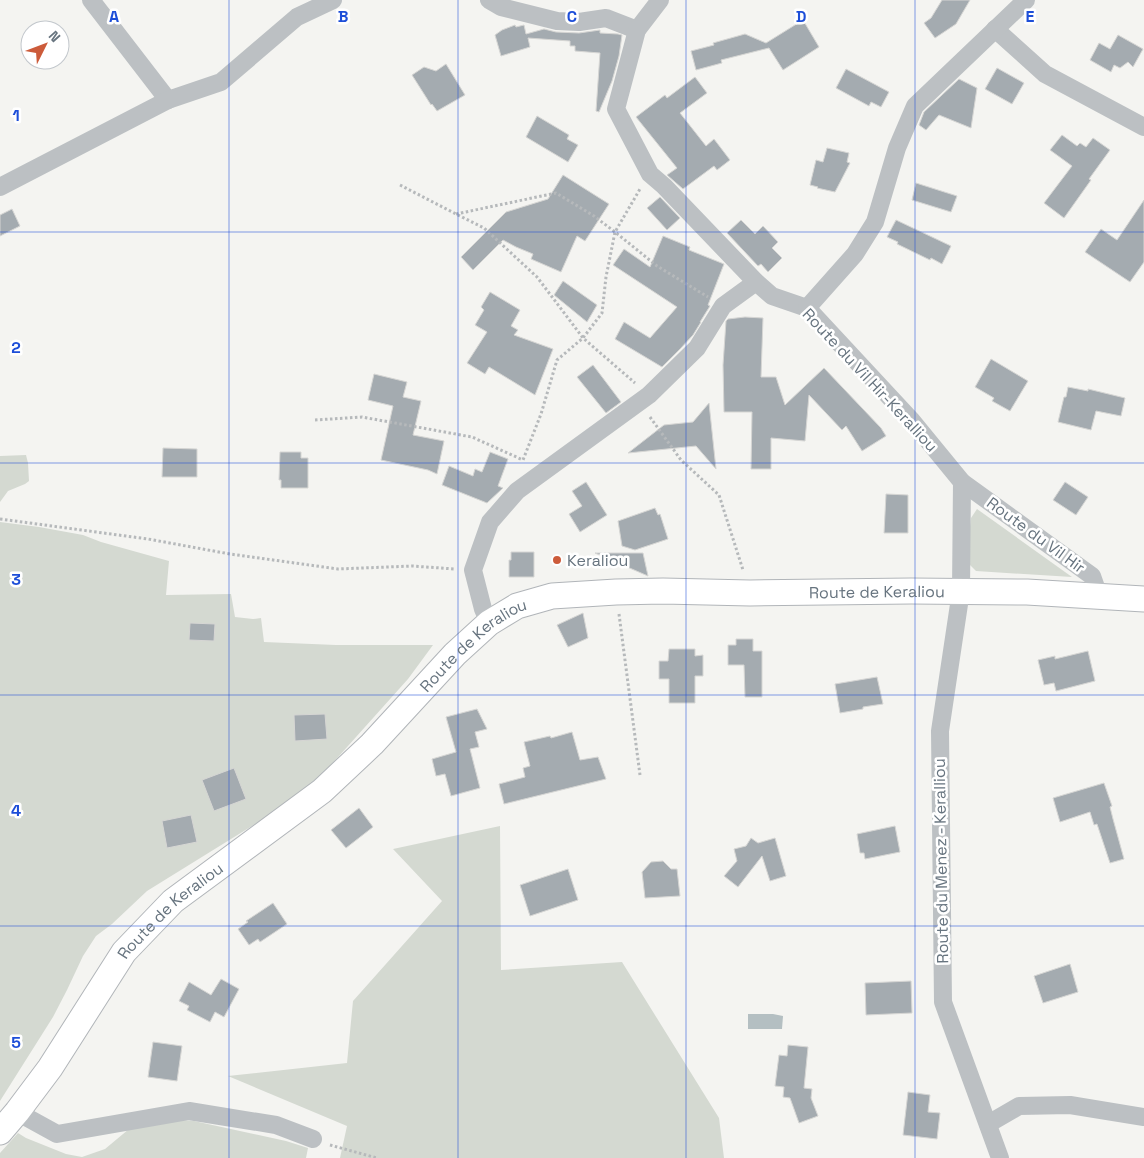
<svg xmlns="http://www.w3.org/2000/svg" width="1144" height="1158" font-family="'Space Grotesk',sans-serif">
	<rect width="100%" height="100%" fill="#f4f4f1"/>
	<g fill="#d4d9d1">
		<path d="M 26,455 L 28,463 L 29,481 L 25,484 L 8,491 L 0,502 L 0,456 Z"/>
		<path d="M 977,509 L 1072,577 L 976,571 L 966,561 L 971,518 Z"/>
		<path d="M 0,522 L 39,527 L 83,535 L 101,542 L 169,561 L 166,595 L 231,594 L 235,617 L 253,619 L 261,618 L 264,642 L 336,645 L 433,645 L 408,679 L 322,775 L 291,799 L 257,823 L 147,891 L 112,924 L 96,936 L 83,956 L 67,990 L 53,1017 L 0,1101 Z"/>
		<path d="M 500,826 L 501,970 L 622,962 L 719,1118 L 724,1158 L 340,1158 L 347,1126 L 228,1076 L 347,1063 L 353,1001 L 442,901 L 393,849 Z"/>
		<path d="M 183,1120 L 194,1121 L 286,1141 L 308,1148 L 306,1158 L 0,1158 L 0,1153 L 18,1133 L 26,1138 L 66,1154 L 82,1157 L 105,1149 L 129,1129 Z"/>
	</g>
	<path fill="#b4bfc2" d="M 748,1014 L 773,1014 L 783,1016 L 782,1029 L 748,1029 Z"/>
	<g fill="#a4abb0" stroke="#d6d6d4">
		<path d="M 942,0 L 970,0 L 956,24 L 935,38 L 924,23 L 931,18 Z"/>
		<path d="M 803,20 L 819,47 L 783,70 L 769,48 L 721,60 L 722,63 L 696,70 L 691,51 L 714,45 L 713,43 L 745,34 L 766,43 Z"/>
		<path d="M 515,25 L 516,27 L 524,25 L 526,34 L 544,29 L 556,32 L 579,33 L 600,30 L 600,33 L 618,34 L 622,35 L 619,56 L 612,81 L 599,112 L 596,111 L 600,53 L 575,51 L 575,46 L 570,46 L 570,41 L 528,38 L 530,47 L 501,56 L 495,35 L 502,30 Z"/>
		<path d="M 1118,35 L 1143,49 L 1133,67 L 1128,62 L 1120,68 L 1114,65 L 1111,72 L 1090,60 L 1099,43 L 1110,49 Z"/>
		<path d="M 446,64 L 465,95 L 437,111 L 432,104 L 431,105 L 412,75 L 424,67 L 436,71 Z"/>
		<path d="M 997,68 L 1024,83 L 1012,104 L 985,89 Z"/>
		<path d="M 846,69 L 889,92 L 881,107 L 871,102 L 869,106 L 836,88 Z"/>
		<path d="M 695,77 L 707,93 L 680,113 L 706,146 L 714,139 L 730,160 L 717,170 L 714,166 L 683,189 L 667,175 L 677,168 L 636,117 L 665,95 L 667,98 Z"/>
		<path d="M 959,79 L 977,88 L 971,128 L 939,115 L 926,130 L 919,125 L 924,112 Z"/>
		<path d="M 537,116 L 569,135 L 567,139 L 578,145 L 568,162 L 526,137 Z"/>
		<path d="M 1062,135 L 1077,146 L 1080,143 L 1086,147 L 1093,138 L 1110,150 L 1089,179 L 1091,180 L 1064,218 L 1044,203 L 1072,166 L 1050,150 Z"/>
		<path d="M 827,148 L 849,153 L 847,162 L 850,163 L 835,192 L 817,188 L 818,187 L 810,185 L 816,160 L 823,162 Z"/>
		<path d="M 563,175 L 609,204 L 585,241 L 577,236 L 561,272 L 531,259 L 533,254 L 516,247 L 503,240 L 473,270 L 461,257 L 506,212 L 548,199 Z"/>
		<path d="M 916,183 L 957,196 L 951,212 L 912,200 Z"/>
		<path d="M 660,197 L 680,218 L 667,230 L 647,208 Z"/>
		<path d="M 1144,200 L 1144,262 L 1130,282 L 1085,252 L 1101,229 L 1117,240 Z"/>
		<path d="M 12,209 L 20,226 L 0,236 L 0,215 Z"/>
		<path d="M 741,220 L 755,234 L 763,226 L 778,242 L 772,248 L 782,258 L 768,272 L 761,264 L 758,266 L 727,233 Z"/>
		<path d="M 896,220 L 951,246 L 942,264 L 931,258 L 930,260 L 897,244 L 898,242 L 887,237 Z"/>
		<path d="M 663,236 L 690,247 L 689,250 L 724,264 L 708,305 L 710,306 L 700,322 L 701,322 L 693,335 L 680,349 L 662,367 L 615,339 L 624,322 L 650,338 L 677,307 L 613,265 L 624,249 L 650,267 Z"/>
		<path d="M 563,281 L 597,305 L 587,322 L 554,295 Z"/>
		<path d="M 490,292 L 520,310 L 511,326 L 518,330 L 514,335 L 553,349 L 535,395 L 489,367 L 485,374 L 467,363 L 487,332 L 475,325 L 484,310 L 481,307 Z"/>
		<path d="M 745,317 L 763,318 L 761,377 L 776,377 L 785,405 L 824,368 L 881,428 L 886,436 L 862,451 L 846,426 L 842,430 L 809,395 L 805,441 L 771,438 L 771,469 L 751,469 L 752,412 L 724,412 L 723,365 L 726,321 L 728,319 Z"/>
		<path d="M 991,359 L 1028,381 L 1010,411 L 992,401 L 994,398 L 975,387 Z"/>
		<path d="M 593,365 L 621,402 L 606,413 L 577,377 Z"/>
		<path d="M 374,374 L 407,382 L 403,397 L 421,401 L 413,435 L 444,441 L 437,474 L 428,470 L 381,460 L 393,406 L 368,400 Z"/>
		<path d="M 1068,387 L 1088,391 L 1088,389 L 1125,398 L 1121,416 L 1096,411 L 1091,430 L 1058,422 L 1064,397 L 1066,397 Z"/>
		<path d="M 709,403 L 716,469 L 696,446 L 628,453 L 664,425 L 693,422 Z"/>
		<path d="M 163,448 L 197,449 L 197,477 L 162,477 Z"/>
		<path d="M 280,452 L 301,452 L 301,458 L 308,458 L 308,488 L 281,488 L 281,480 L 279,480 Z"/>
		<path d="M 490,452 L 508,459 L 498,486 L 503,488 L 487,503 L 442,485 L 449,466 L 473,476 L 475,469 L 482,472 Z"/>
		<path d="M 586,482 L 607,515 L 580,532 L 569,514 L 582,506 L 572,491 Z"/>
		<path d="M 1065,482 L 1088,497 L 1076,515 L 1053,500 Z"/>
		<path d="M 886,494 L 908,495 L 908,533 L 884,533 Z"/>
		<path d="M 655,508 L 658,515 L 660,514 L 668,539 L 635,550 L 622,546 L 618,521 Z"/>
		<path d="M 511,552 L 534,552 L 534,577 L 509,577 L 509,560 L 511,560 Z"/>
		<path d="M 595,553 L 643,553 L 648,576 Z"/>
		<path d="M 583,613 L 588,638 L 568,647 L 557,625 Z"/>
		<path d="M 190,623 L 215,624 L 214,641 L 189,640 Z"/>
		<path d="M 736,639 L 753,639 L 753,651 L 762,651 L 762,697 L 745,697 L 744,665 L 728,665 L 728,645 L 736,645 Z"/>
		<path d="M 669,649 L 695,649 L 695,656 L 703,655 L 703,676 L 695,676 L 695,703 L 669,703 L 669,679 L 659,679 L 659,661 L 668,661 Z"/>
		<path d="M 1088,651 L 1095,681 L 1056,691 L 1054,683 L 1044,685 L 1038,660 L 1055,656 L 1055,659 Z"/>
		<path d="M 877,677 L 883,704 L 863,707 L 863,709 L 840,713 L 835,684 Z"/>
		<path d="M 477,709 L 487,729 L 475,732 L 479,747 L 470,749 L 480,788 L 451,796 L 445,774 L 436,776 L 432,759 L 456,752 L 446,717 Z"/>
		<path d="M 325,714 L 327,739 L 295,741 L 294,715 Z"/>
		<path d="M 572,732 L 580,760 L 598,757 L 606,779 L 504,804 L 499,784 L 525,777 L 523,768 L 530,766 L 524,742 L 550,736 L 551,738 Z"/>
		<path d="M 234,768 L 246,799 L 214,811 L 202,780 Z"/>
		<path d="M 1104,783 L 1112,806 L 1110,807 L 1113,819 L 1124,859 L 1110,863 L 1097,824 L 1094,825 L 1090,812 L 1060,822 L 1053,798 Z"/>
		<path d="M 359,808 L 373,827 L 346,848 L 331,830 Z"/>
		<path d="M 191,815 L 197,842 L 167,848 L 162,821 Z"/>
		<path d="M 895,826 L 900,852 L 865,859 L 864,853 L 860,853 L 857,834 Z"/>
		<path d="M 751,838 L 758,843 L 775,838 L 786,876 L 770,881 L 762,856 L 738,887 L 724,876 L 737,861 L 734,849 L 746,846 Z"/>
		<path d="M 663,861 L 671,869 L 677,869 L 680,896 L 645,898 L 642,872 L 651,862 Z"/>
		<path d="M 568,869 L 578,900 L 530,916 L 520,885 Z"/>
		<path d="M 273,903 L 287,924 L 260,942 L 258,939 L 249,945 L 238,929 L 248,922 L 246,921 Z"/>
		<path d="M 1070,964 L 1078,992 L 1043,1003 L 1034,976 Z"/>
		<path d="M 221,979 L 239,989 L 224,1017 L 215,1012 L 210,1022 L 187,1010 L 189,1006 L 179,1001 L 189,982 L 211,995 Z"/>
		<path d="M 911,981 L 912,1013 L 866,1015 L 865,983 Z"/>
		<path d="M 153,1042 L 182,1046 L 177,1081 L 148,1077 Z"/>
		<path d="M 788,1045 L 808,1047 L 804,1088 L 812,1089 L 811,1098 L 818,1116 L 799,1123 L 790,1098 L 783,1097 L 784,1087 L 775,1086 L 779,1055 L 787,1056 Z"/>
		<path d="M 908,1092 L 930,1095 L 928,1112 L 940,1113 L 937,1139 L 903,1135 Z"/>
	</g>
	<g fill="none" stroke-linecap="round" stroke-linejoin="round">
		<defs>
			<g id="secondary">
				<path id="s1" d="M 0,1132 L 17,1112 L 50,1068 L 124,952 L 173,901 L 322,791 L 372,744 L 455,654 L 489,623 L 517,606 L 552,596 L 616,592 L 663,591 L 750,593 L 911,591 L 1027,592 L 1144,599"/>
			</g>
		</defs>
		<use href="#secondary" stroke="#b1b5b9" stroke-width="27"/>
		<g stroke="#b6b9bb" stroke-width="3" stroke-dasharray="2.5 2.5" stroke-linecap="butt">
			<path d="M 400,185 L 456,214 L 484,228 L 537,277 L 583,338 L 635,383"/>
			<path d="M 456,214 L 556,193 L 594,216 L 615,232 L 657,266 L 708,297"/>
			<path d="M 650,417 L 681,460 L 719,495 L 743,570"/>
			<path d="M 315,420 L 362,417 L 472,437 L 523,460 L 541,414 L 557,360 L 583,338 L 602,313 L 606,277 L 615,232 L 640,189"/>
			<path d="M 0,519 L 148,539 L 230,554 L 338,569 L 412,566 L 455,569"/>
			<path d="M 619,614 L 640,775"/>
			<path d="M 330,1145 L 377,1158"/>
		</g>
		<g stroke="#bcc0c3" stroke-width="18">
			<path d="M 91,0 L 168,100"/>
			<path d="M 489,0 L 501,7 L 557,21 L 579,22 L 606,18 L 637,30"/>
			<path d="M 660,0 L 637,30 L 616,109 L 650,174 L 664,186 L 756,282 L 772,296 L 807,308 L 912,421 L 962,482 L 1092,576 L 1099,596"/>
			<path d="M 995,29 L 1045,74 L 1144,127"/>
			<path d="M 0,187 L 168,100 L 221,82 L 297,17 L 333,0"/>
			<path d="M 807,308 L 855,254 L 875,222 L 897,148 L 915,106 L 1026,0"/>
			<path d="M 962,482 L 961,591 L 940,731 L 943,1002 L 1000,1158"/>
			<path d="M 489,623 L 483,609 L 473,570 L 490,522 L 517,491 L 649,395 L 697,348 L 723,306 L 756,282"/>
			<path d="M 17,1112 L 57,1134 L 189,1111 L 276,1125 L 313,1139"/>
			<path d="M 988,1124 L 1019,1106 L 1070,1105 L 1144,1117"/>
		</g>
		<use href="#secondary" stroke="#fff" stroke-width="25"/>
	</g>
	<path fill="none" stroke="#1d4ed8" stroke-width="1" stroke-opacity="0.55" d="M 229,0 L 229,1158M 458,0 L 458,1158M 686,0 L 686,1158M 915,0 L 915,1158M 0,232 L 1144,232M 0,463 L 1144,463M 0,695 L 1144,695M 0,926 L 1144,926"/>
	<circle fill="#cc5b3a" stroke="#fff" stroke-width="2" cx="557" cy="560" r="5"/>
	<g text-anchor="middle" dominant-baseline="central" stroke-width="5" stroke-linejoin="round" paint-order="stroke">
		<g font-size="16" fill="#67747f" stroke="#fff">
			<text transform="translate(870 380) rotate(47)">Route du Vil Hir-Keralliou</text>
			<text transform="translate(1036 535) rotate(36)">Route du Vil Hir</text>
			<text stroke="none"><textPath href="#s1" startOffset="1106">Route de Keraliou</textPath></text>
			<text stroke="none"><textPath href="#s1" startOffset="686">Route de Keraliou</textPath></text>
			<text transform="translate(941 861) rotate(-91)">Route du Menez - Keralliou</text>
			<text stroke="none"><textPath href="#s1" startOffset="281">Route de Keraliou</textPath></text>
		</g>
		<g font-size="16" fill="#67747f" stroke="#fff" text-anchor="start">
			<text x="567" y="560">Keraliou</text>
		</g>
	</g>
	<g font-size="16" text-anchor="middle" font-weight="bold" fill="#1d4ed8" stroke="#fff" stroke-width="5" stroke-linejoin="round" paint-order="stroke">
		<text x="114" y="22">A</text>
		<text x="343" y="22">B</text>
		<text x="572" y="22">C</text>
		<text x="801" y="22">D</text>
		<text x="1030" y="22">E</text>
		<text x="16" y="121">1</text>
		<text x="16" y="353">2</text>
		<text x="16" y="585">3</text>
		<text x="16" y="816">4</text>
		<text x="16" y="1048">5</text>
	</g>
	<g transform="translate(45 45) rotate(48)"><circle r="24" fill="#ffffff" stroke="#c2c7cc"/>
	<path d="M0-4L9 19L0 12L-9 19Z" fill="#cc5b3a"/>
	<text y="-8" font-size="14" font-weight="bold" text-anchor="middle" fill="#67747f">N</text>
	</g>
</svg>
